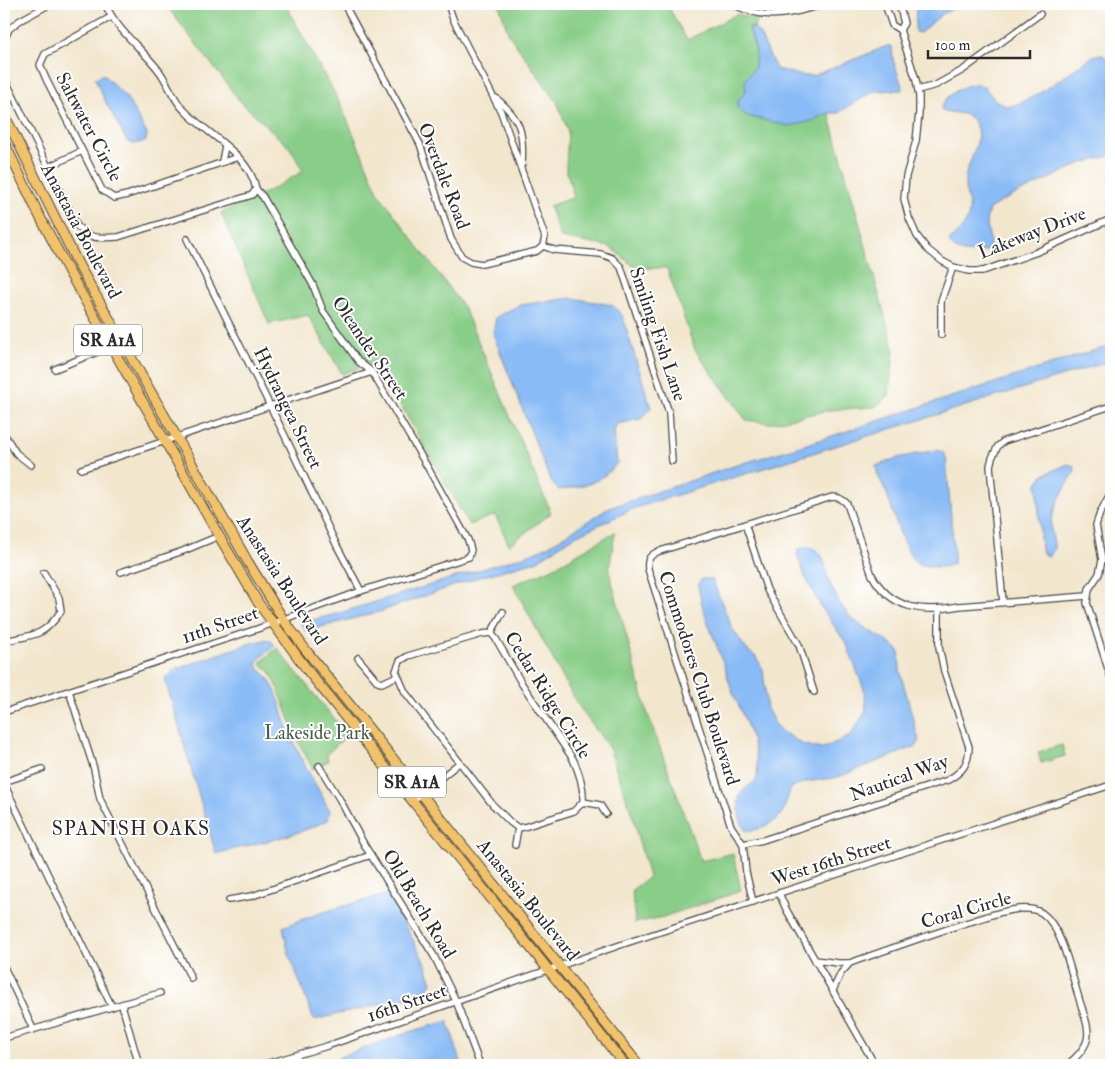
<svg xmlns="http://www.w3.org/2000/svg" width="1115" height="1069" font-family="'IM FELL Double Pica',serif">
	<rect width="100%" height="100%" fill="#fff"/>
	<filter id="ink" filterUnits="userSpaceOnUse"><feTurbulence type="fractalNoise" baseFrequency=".02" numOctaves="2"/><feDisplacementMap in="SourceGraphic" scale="10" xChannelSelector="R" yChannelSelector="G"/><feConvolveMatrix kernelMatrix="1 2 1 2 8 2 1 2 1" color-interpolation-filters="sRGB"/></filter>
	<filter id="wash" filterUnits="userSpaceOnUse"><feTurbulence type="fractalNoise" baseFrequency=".0096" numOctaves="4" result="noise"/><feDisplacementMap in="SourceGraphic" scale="20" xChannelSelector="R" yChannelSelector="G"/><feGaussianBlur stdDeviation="1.12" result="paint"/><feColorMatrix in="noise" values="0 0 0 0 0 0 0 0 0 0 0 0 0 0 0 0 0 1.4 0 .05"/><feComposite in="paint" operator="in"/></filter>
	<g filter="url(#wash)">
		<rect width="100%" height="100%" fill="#f2e6cd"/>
		<g fill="#89ce88" stroke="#5a7c5a">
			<path d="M 165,4 L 285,4 L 340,103 L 379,194 L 464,308 L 551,513 L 509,545 L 495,515 L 469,525 L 376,362 L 342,374 L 308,315 L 269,324 L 221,213 L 267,192 L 303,171 L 290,148 L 240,101 Z"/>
			<path d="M 499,4 L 667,4 L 687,40 L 737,14 L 757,20 L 754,28 L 749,28 L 756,51 L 755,67 L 829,113 L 894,349 L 889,396 L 875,407 L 831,410 L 770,423 L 746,420 L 695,350 L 667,268 L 636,268 L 610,247 L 561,238 L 549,206 L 574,197 L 566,168 L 568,131 L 557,102 L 509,35 Z"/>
			<path d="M 615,532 L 609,571 L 647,712 L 701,861 L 733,853 L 741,891 L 663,917 L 635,923 L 632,890 L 649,877 L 637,834 L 636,826 L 609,748 L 576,702 L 513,585 L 551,569 Z"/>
			<path d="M 277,648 L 347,735 L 327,754 L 328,761 L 313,769 L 298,741 L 276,683 L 269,670 L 262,665 L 261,662 Z"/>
			<path d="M 1062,745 L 1065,756 L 1041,763 L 1038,752 Z"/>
		</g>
		<g fill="#89bbf6" stroke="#5a7390">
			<path d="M 916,4 L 962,4 L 942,14 L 920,33 L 915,32 Z"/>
			<path d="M 749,28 L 754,28 L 759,33 L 776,69 L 804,76 L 813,76 L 887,46 L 892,46 L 893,60 L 902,86 L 902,90 L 874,91 L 838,113 L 829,113 L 819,117 L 813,121 L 789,126 L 747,116 L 738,108 L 737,102 L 746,91 L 745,81 L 755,67 L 756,51 Z"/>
			<path d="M 1101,54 L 1108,59 L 1111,66 L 1111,156 L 1082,163 L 1002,201 L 989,209 L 986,221 L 990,240 L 989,250 C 977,254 955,255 949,242 C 956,232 967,226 969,214 C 971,203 964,193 965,183 C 965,161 987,141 973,120 C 966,110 950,115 941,109 C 941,98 970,79 981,85 C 987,88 991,97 997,101 C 1000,103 1004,105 1008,107 C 1036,100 1069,72 1093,56 Z"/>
			<path d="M 103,74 L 126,97 L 147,134 L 146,141 L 133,144 L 127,141 L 105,101 L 95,78 Z"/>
			<path d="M 572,298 L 612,305 L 622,315 L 651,408 L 641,419 L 617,424 L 614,431 L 617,463 C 600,484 583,486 559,490 L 551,482 L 493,334 L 496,317 L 520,305 Z"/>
			<path d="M 1111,345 L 1111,361 L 635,508 L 575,536 L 536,561 L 476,578 L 382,611 L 306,631 L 300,623 L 343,612 L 527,555 L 546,547 L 609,508 L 737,465 L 804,445 Z"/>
			<path d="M 936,450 L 943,452 L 946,457 L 954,554 L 953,564 C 946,567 943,567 935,567 C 928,566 922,566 916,562 C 903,551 893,511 887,494 C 883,484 877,477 876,466 L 897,458 Z"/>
			<path d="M 1068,464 L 1074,466 L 1075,471 C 1065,488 1053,506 1051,526 C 1051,537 1059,548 1049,556 L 1045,555 L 1041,550 L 1037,483 L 1043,475 Z"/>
			<path d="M 809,547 C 828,553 823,566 829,581 C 833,591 840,604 846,612 C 861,630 884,635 899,651 L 900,671 L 919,741 L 917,746 L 914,747 L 841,776 C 825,781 805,779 791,788 C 783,809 786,816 765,826 C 758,829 752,832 745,830 C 739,818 734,801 744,790 C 749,785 755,784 757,777 C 758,772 757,763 756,758 C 753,735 742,714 733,693 C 728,681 726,668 721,657 C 712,632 701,610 698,584 L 702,579 L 712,579 L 732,628 L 746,649 L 756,657 L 763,669 L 767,709 L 778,729 L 802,744 L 821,749 L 850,736 L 866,711 L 865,692 L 846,643 L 821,607 L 805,576 L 797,555 L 798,549 Z"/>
			<path d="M 269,639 L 275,645 L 257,661 L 258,668 C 280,686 280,711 291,736 C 302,762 317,786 330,811 L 328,820 C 293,838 253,843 216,854 L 165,679 L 174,670 L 248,644 Z"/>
			<path d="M 389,894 L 426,965 L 432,983 L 427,989 L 414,996 L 314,1020 L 288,951 L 283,927 C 317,913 353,903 389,894 Z"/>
			<path d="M 448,1021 L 462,1065 L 333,1065 L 331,1060 L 409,1032 Z"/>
		</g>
	</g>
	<g filter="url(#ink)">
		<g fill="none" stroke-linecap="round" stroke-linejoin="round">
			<defs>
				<g id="street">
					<path d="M 344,4 L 420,144 L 451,239 L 462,257 L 471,262 L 482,264 L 537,251 L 543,246"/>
					<path d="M 448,4 L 453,19 L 501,112 L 545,237 L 543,246"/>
					<path d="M 733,4 C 767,22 790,14 825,4"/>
					<path d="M 885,4 L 892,25 L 900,30 L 916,80 L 919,96 L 919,113 L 916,141 L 906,176 L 904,199 L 909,218 L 917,236 L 927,249 L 942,261 L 953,267 L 969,271 L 983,271 L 1037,252 L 1111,219"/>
					<path d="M 899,4 L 904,23 L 900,30"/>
					<path d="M 111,17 L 45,54 L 40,65 L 46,79 L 102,190 L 114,198 L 127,195 L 238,157"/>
					<path d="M 4,40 L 9,29 L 19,21 L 50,4"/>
					<path d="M 4,77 L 77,226 C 91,240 99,238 118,237 L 252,195 L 256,189 C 250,155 208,135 185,111 C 174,101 169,85 160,72 C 142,48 118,32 105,4"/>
					<path d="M 918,90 L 936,85 L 963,70 L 1040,14"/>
					<path d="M 496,98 C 521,119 524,132 522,164"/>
					<path d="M 222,161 L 225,146"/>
					<path d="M 48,167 L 82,151"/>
					<path d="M 187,239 L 285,436 L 337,546 L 361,591"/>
					<path d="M 543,246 L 554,250 L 601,254 L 612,258 L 621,267 L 669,413 L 672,461"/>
					<path d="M 941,335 L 941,301 L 953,267"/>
					<path d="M 55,369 L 112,346"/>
					<path d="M 4,434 L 16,453 L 31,465"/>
					<path d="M 81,469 L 372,372"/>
					<path d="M 1111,492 L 1100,513 L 1096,525 L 1102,560 L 1099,574 L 1089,589 L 1087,603 L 1111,678"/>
					<path d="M 745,524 L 767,590 L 799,645 L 814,692"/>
					<path d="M 121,572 L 183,551 L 219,536"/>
					<path d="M 1003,602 L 990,466 L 992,458 L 998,446 L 1004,441 L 1111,406"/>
					<path d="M 491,633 L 496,639 L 522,684 L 573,759 C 579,772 584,788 583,802 L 574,811 L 524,827 L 518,828 L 510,822 L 493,805 L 405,692 L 396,671 L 400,661 L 408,656 L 482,634 Z"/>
					<path d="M 491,633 L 503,612"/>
					<path d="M 4,641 C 33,635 44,637 61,611 L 59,598 L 44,573"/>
					<path d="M 358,658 L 378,682 L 382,683 L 397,676"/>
					<path d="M 69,691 L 94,769 L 100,799 L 191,978"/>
					<path d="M 4,712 L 257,629 L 361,591 L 469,557 L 471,550 L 468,540 L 428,468 L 372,372 L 358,361 L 323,311 L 313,285 L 263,197 L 256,189"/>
					<path d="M 319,766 L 340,800 L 365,846 L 434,956 L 456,1001 L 480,1065"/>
					<path d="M 4,782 L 42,769"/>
					<path d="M 4,784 L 112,1007"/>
					<path d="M 413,801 L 459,763"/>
					<path d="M 583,802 L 600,805 L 606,814"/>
					<path d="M 743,844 L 763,840 L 948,780 C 962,772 969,764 969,747 L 944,671 L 939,647 L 939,610"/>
					<path d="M 515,845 L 518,828"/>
					<path d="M 779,893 L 786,909 L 875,1065"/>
					<path d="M 229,900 L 252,896 L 371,855"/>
					<path d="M 753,902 L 746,872 L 743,844 L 731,826 L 724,805 L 648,569 C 647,560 648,557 657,552 L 832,497 C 839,497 843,499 847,504 L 872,575 C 891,610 924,613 959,606 L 1087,596"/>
					<path d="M 815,960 L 838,963 L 850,963 C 889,949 929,935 969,922 C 983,918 998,912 1012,910 C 1022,908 1034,908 1042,913 C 1062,927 1071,973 1078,995 C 1088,1030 1098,1040 1067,1065"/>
					<path d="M 4,967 L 33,1029"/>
					<path d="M 833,990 L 841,973 L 850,963"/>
					<path d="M 122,1005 L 139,1065"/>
					<path d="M 4,1038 L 160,993"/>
					<path d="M 288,1058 L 290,1065"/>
					<path d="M 262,1065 L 327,1046 L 629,942 L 1111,785"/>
				</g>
				<g id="primary">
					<path d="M 4,114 L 79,266 L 248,562 L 283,619 L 305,649 L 639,1065"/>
					<path d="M 4,142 L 38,213 L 69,272 L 219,536 L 259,604 L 308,671 L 625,1065"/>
				</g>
			</defs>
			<use href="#street" stroke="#494743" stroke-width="8"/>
			<use href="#primary" stroke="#494743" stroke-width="11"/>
			<use href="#street" stroke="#fff" stroke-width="5.5"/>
			<use href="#primary" stroke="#f2c26a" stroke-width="9"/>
		</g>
	</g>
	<g text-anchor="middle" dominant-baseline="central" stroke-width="4" stroke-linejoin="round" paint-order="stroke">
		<g fill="#fff" stroke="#6b6b6b" stroke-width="1">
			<rect x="74" y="324.5" width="68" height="31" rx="4"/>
			<rect x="378" y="766.5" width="68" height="31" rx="4"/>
		</g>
		<g font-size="18" font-weight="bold" fill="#2b2b2b">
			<text x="108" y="340">SR A1A</text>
			<text x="412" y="782">SR A1A</text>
		</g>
		<g font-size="19" fill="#2b2b2b" stroke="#fff">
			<text transform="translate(89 127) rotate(62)">Saltwater Circle</text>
			<text transform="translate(444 176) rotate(69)">Overdale Road</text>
			<text transform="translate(81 231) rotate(62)">Anastasia Boulevard</text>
			<text transform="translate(1032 233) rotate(-21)">Lakeway Drive</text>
			<text transform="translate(658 334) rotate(71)">Smiling Fish Lane</text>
			<text transform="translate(370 348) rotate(56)">Oleander Street</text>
			<text transform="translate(288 408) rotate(64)">Hydrangea Street</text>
			<text transform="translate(282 580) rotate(57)">Anastasia Boulevard</text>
			<text transform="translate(220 625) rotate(-19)">11th Street</text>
			<text transform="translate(699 678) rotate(72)">Commodores Club Boulevard</text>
			<text transform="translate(548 695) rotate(58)">Cedar Ridge Circle</text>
			<text transform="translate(899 778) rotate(-20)">Nautical Way</text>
			<text transform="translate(831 861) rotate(-18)">West 16th Street</text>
			<text transform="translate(528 900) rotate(51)">Anastasia Boulevard</text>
			<text transform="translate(419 904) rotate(59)">Old Beach Road</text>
			<text transform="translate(966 910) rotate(-16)">Coral Circle</text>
			<text transform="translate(407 1003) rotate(-19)">16th Street</text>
		</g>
		<g font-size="19" fill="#475c47" stroke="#fff">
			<text x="317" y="733">Lakeside Park</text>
		</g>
		<g font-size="20" letter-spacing="1" fill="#2b2b2b" stroke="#fff">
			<text x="131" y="828">SPANISH OAKS</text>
		</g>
	</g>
	<rect width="1115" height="1069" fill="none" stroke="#fff" stroke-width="20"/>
	<path d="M928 50v8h102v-8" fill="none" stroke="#2b2b2b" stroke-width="2.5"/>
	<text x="935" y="50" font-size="15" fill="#2b2b2b" stroke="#ffffff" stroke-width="4" paint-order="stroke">100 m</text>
</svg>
